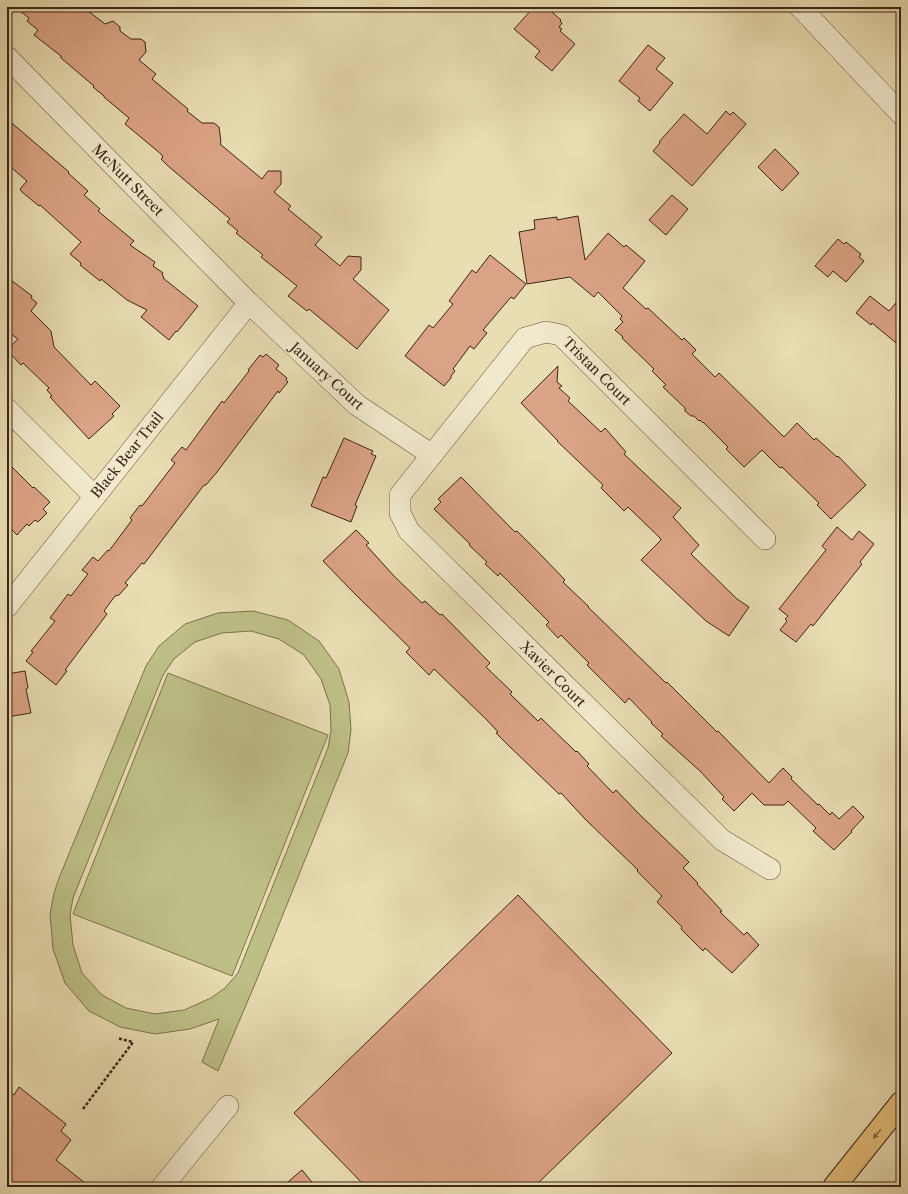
<svg xmlns="http://www.w3.org/2000/svg" width="908" height="1194" font-family="'Libre Caslon Text',serif">
	<rect width="100%" height="100%" fill="#e9ddb2"/>
	<filter id="stains"><feTurbulence type="fractalNoise" baseFrequency=".005" numOctaves="4"/><feColorMatrix values="0 0 0 0 .2 0 0 0 0 .09 0 0 0 0 .02 0 0 0 .5 -.17"/></filter>
	<radialGradient id="worn" r=".72"><stop offset=".6" stop-color="#630" stop-opacity="0"/><stop offset="1" stop-color="#630" stop-opacity=".3"/></radialGradient>
	<g fill="#bebf87" stroke="#7d724e" fill-rule="evenodd">
		<path d="M 253,611 L 288,620 L 319,641 L 339,669 L 349,702 L 351,730 L 348,753 L 255,984 L 218,1071 L 202,1062 L 219,1019 L 190,1029 L 155,1034 L 120,1027 L 89,1011 L 65,983 L 53,949 L 50,914 L 54,893 L 59,878 L 146,666 L 159,646 L 185,624 L 218,613 ZM 251,631 L 279,639 L 304,655 L 321,679 L 330,705 L 331,730 L 328,748 L 238,973 L 225,988 L 211,998 L 184,1010 L 155,1014 L 126,1008 L 102,995 L 82,973 L 73,945 L 70,915 L 73,898 L 163,675 L 174,659 L 195,642 L 222,633 Z"/>
		<path d="M 168,673 L 328,735 L 232,976 L 73,914 Z"/>
	</g>
	<g fill="#dba385" stroke="#3c2416">
		<path d="M 15,7 L 83,7 L 105,24 L 113,21 L 120,27 L 120,31 L 131,39 L 141,39 L 145,42 L 146,52 L 139,60 L 156,74 L 152,79 L 188,109 L 187,111 L 202,123 L 214,123 L 219,127 L 221,142 L 220,144 L 262,179 L 268,171 L 281,171 L 281,184 L 274,192 L 291,206 L 288,209 L 322,237 L 315,245 L 340,266 L 348,256 L 361,257 L 361,270 L 353,279 L 389,310 L 357,349 L 309,309 L 307,311 L 288,296 L 297,286 L 261,257 L 263,255 L 236,233 L 238,231 L 227,222 L 230,219 L 167,165 L 161,159 L 163,157 L 161,154 L 125,124 L 129,118 L 104,97 L 104,96 L 93,87 L 94,86 L 61,58 L 61,56 L 34,35 L 38,30 L 27,21 L 29,18 Z"/>
		<path d="M 534,7 L 546,7 L 561,20 L 560,21 L 562,23 L 559,27 L 562,29 L 560,31 L 575,44 L 552,71 L 535,57 L 540,51 L 514,29 Z"/>
		<path d="M 648,45 L 665,58 L 656,69 L 673,83 L 650,111 L 638,101 L 640,98 L 619,81 Z"/>
		<path d="M 726,111 L 730,115 L 733,112 L 746,124 L 692,186 L 653,151 L 660,143 L 659,142 L 684,114 L 707,134 Z"/>
		<path d="M 7,119 L 69,172 L 68,173 L 88,191 L 84,195 L 100,209 L 98,211 L 134,241 L 130,245 L 155,262 L 153,266 L 163,273 L 162,275 L 164,277 L 163,278 L 198,306 L 177,332 L 176,331 L 169,340 L 141,317 L 147,310 L 127,300 L 101,279 L 100,281 L 80,265 L 81,263 L 70,254 L 81,242 L 40,205 L 39,206 L 22,192 L 20,189 L 27,181 L 7,164 Z"/>
		<path d="M 775,149 L 799,173 L 782,191 L 758,167 Z"/>
		<path d="M 672,195 L 688,209 L 666,235 L 649,220 Z"/>
		<path d="M 578,216 L 585,260 L 608,233 L 624,247 L 626,245 L 645,261 L 623,288 L 646,309 L 648,308 L 682,340 L 684,338 L 696,350 L 692,354 L 715,377 L 719,373 L 784,437 L 797,423 L 814,440 L 816,438 L 837,457 L 838,456 L 866,485 L 831,519 L 817,505 L 819,503 L 782,467 L 780,468 L 762,450 L 744,467 L 726,449 L 728,447 L 703,422 L 703,423 L 700,420 L 699,421 L 694,416 L 691,416 L 685,411 L 685,408 L 663,387 L 666,385 L 652,371 L 654,369 L 622,338 L 623,337 L 615,330 L 623,322 L 620,319 L 622,316 L 598,292 L 594,297 L 570,277 L 527,284 L 519,232 L 535,229 L 534,220 L 557,217 L 557,220 Z"/>
		<path d="M 838,239 L 844,244 L 846,242 L 861,254 L 859,257 L 864,261 L 846,282 L 833,271 L 828,277 L 815,266 Z"/>
		<path d="M 490,255 L 526,284 L 514,299 L 511,297 L 483,330 L 487,333 L 474,349 L 470,346 L 453,369 L 455,371 L 451,376 L 451,378 L 444,386 L 405,356 L 429,325 L 433,328 L 453,304 L 449,301 L 472,270 L 476,273 Z"/>
		<path d="M 7,277 L 32,296 L 31,298 L 37,303 L 31,311 L 51,331 L 54,347 L 91,385 L 95,381 L 120,406 L 112,414 L 114,416 L 89,439 L 50,397 L 52,396 L 47,390 L 49,388 L 23,363 L 21,365 L 7,350 L 18,339 L 7,331 Z"/>
		<path d="M 870,296 L 889,311 L 901,297 L 901,347 L 872,323 L 871,325 L 856,313 Z"/>
		<path d="M 266,354 L 279,365 L 276,369 L 287,378 L 286,380 L 288,382 L 279,393 L 278,391 L 217,472 L 206,485 L 204,485 L 144,564 L 142,563 L 125,583 L 128,585 L 119,595 L 115,596 L 104,611 L 107,614 L 65,670 L 67,671 L 56,685 L 26,661 L 33,652 L 31,651 L 55,621 L 50,618 L 68,594 L 71,596 L 88,574 L 82,570 L 93,557 L 98,561 L 108,550 L 109,551 L 132,520 L 130,518 L 140,505 L 142,506 L 175,463 L 171,460 L 182,447 L 186,450 L 222,401 L 224,403 L 249,371 L 248,370 L 260,355 L 263,357 Z"/>
		<path d="M 558,366 L 557,382 L 562,386 L 559,388 L 570,398 L 568,401 L 601,432 L 605,428 L 626,452 L 624,454 L 681,508 L 673,517 L 699,545 L 691,554 L 737,599 L 749,607 L 729,636 L 706,621 L 641,560 L 661,540 L 660,538 L 628,507 L 624,511 L 601,488 L 603,485 L 557,441 L 558,441 L 521,403 Z"/>
		<path d="M 344,438 L 373,451 L 371,454 L 376,456 L 355,505 L 357,506 L 351,522 L 311,506 L 323,477 L 326,478 Z"/>
		<path d="M 7,462 L 33,488 L 34,487 L 50,502 L 43,509 L 47,513 L 38,522 L 35,520 L 29,526 L 27,524 L 17,535 L 7,525 Z"/>
		<path d="M 461,477 L 515,532 L 517,531 L 540,554 L 565,580 L 563,582 L 589,607 L 588,607 L 666,683 L 667,682 L 717,732 L 718,731 L 769,783 L 783,768 L 792,777 L 791,779 L 818,805 L 819,804 L 830,815 L 832,812 L 839,819 L 853,806 L 864,817 L 851,831 L 852,832 L 834,850 L 813,831 L 816,828 L 788,801 L 784,805 L 764,805 L 752,793 L 734,811 L 722,799 L 724,797 L 700,771 L 661,736 L 663,734 L 651,723 L 652,722 L 629,698 L 625,703 L 587,665 L 589,663 L 561,635 L 558,638 L 546,625 L 549,622 L 500,573 L 498,576 L 485,564 L 487,562 L 469,545 L 470,544 L 434,509 L 441,502 L 438,499 Z"/>
		<path d="M 837,527 L 852,540 L 859,531 L 874,544 L 860,562 L 862,564 L 813,626 L 811,624 L 796,642 L 780,630 L 787,621 L 785,619 L 788,616 L 779,609 L 826,550 L 822,546 Z"/>
		<path d="M 356,530 L 369,543 L 366,545 L 394,576 L 422,603 L 425,601 L 440,615 L 442,614 L 490,663 L 486,667 L 512,692 L 510,694 L 538,721 L 541,718 L 576,752 L 577,751 L 589,764 L 587,766 L 613,793 L 616,790 L 639,814 L 689,862 L 683,868 L 698,883 L 697,884 L 722,911 L 720,912 L 744,935 L 747,932 L 759,945 L 732,973 L 705,948 L 703,951 L 681,929 L 682,927 L 657,902 L 662,896 L 637,871 L 638,870 L 586,820 L 561,793 L 559,794 L 508,745 L 496,733 L 498,732 L 487,720 L 434,669 L 429,675 L 406,652 L 410,648 L 355,594 L 323,561 Z"/>
		<path d="M 25,671 L 28,688 L 26,689 L 31,713 L 7,717 L 7,674 Z"/>
		<path d="M 518,895 L 672,1053 L 534,1187 L 366,1187 L 294,1113 Z"/>
		<path d="M 19,1087 L 66,1124 L 61,1131 L 71,1140 L 56,1160 L 90,1187 L 7,1187 L 7,1089 L 14,1095 Z"/>
		<path d="M 302,1170 L 316,1187 L 282,1187 Z"/>
	</g>
	<g fill="none" stroke-linecap="round" stroke-linejoin="round">
		<defs>
			<g id="minor">
				<path d="M 800,7 L 901,114"/>
				<path d="M 7,57 L 249,303 L 357,405 L 432,455"/>
				<path d="M 7,409 L 94,496"/>
				<path d="M 765,539 L 561,335 L 546,332 L 525,338 L 400,495 L 400,513 L 409,531 L 722,840 L 770,869"/>
				<path d="M 7,607 L 249,303"/>
				<path d="M 162,1187 L 228,1106"/>
			</g>
			<path id="highway" d="M 834,1187 L 901,1103"/>
		</defs>
		<use href="#minor" stroke="#67523d" stroke-width="22"/>
		<use href="#highway" stroke="#3c2416" stroke-width="24"/>
		<path stroke="#3c2416" stroke-width="2.5" stroke-dasharray="3 2" stroke-linecap="butt" d="M 83,1109 L 133,1042 L 117,1038"/>
		<use href="#minor" stroke="#f1e9cd" stroke-width="21"/>
		<use href="#highway" stroke="#e4be79" stroke-width="22"/>
	</g>
	<defs><path id="oneway-solid" d="M-6-.8H1V-3.2L6.5 0L1 3.2V.8H-6Z"/></defs>
	<use fill="#886943" href="#oneway-solid" transform="translate(877 1134) rotate(129)"/>
	<g text-anchor="middle" dominant-baseline="central" stroke-width="3" stroke-linejoin="round" paint-order="stroke">
		<g font-size="14" fill="#3c2416" stroke="#f1e9cd">
			<text transform="translate(128 180) rotate(45)">McNutt Street</text>
			<text transform="translate(597 371) rotate(45)">Tristan Court</text>
			<text transform="translate(327 376) rotate(42)">January Court</text>
			<text transform="translate(127 455) rotate(-51)">Black Bear Trail</text>
			<text transform="translate(553 674) rotate(45)">Xavier Court</text>
		</g>
	</g>
	<rect width="908" height="1194" fill="none" stroke="#e9ddb2" stroke-width="24"/>
	<rect x="8" y="8" width="892" height="1178" fill="none" stroke="#3c2416" stroke-width="2"/>
	<rect x="12" y="12" width="884" height="1170" fill="none" stroke="#3c2416"/>
	<rect width="100%" height="100%" filter="url(#stains)"/>
	<rect width="100%" height="100%" fill="url(#worn)"/>
</svg>
